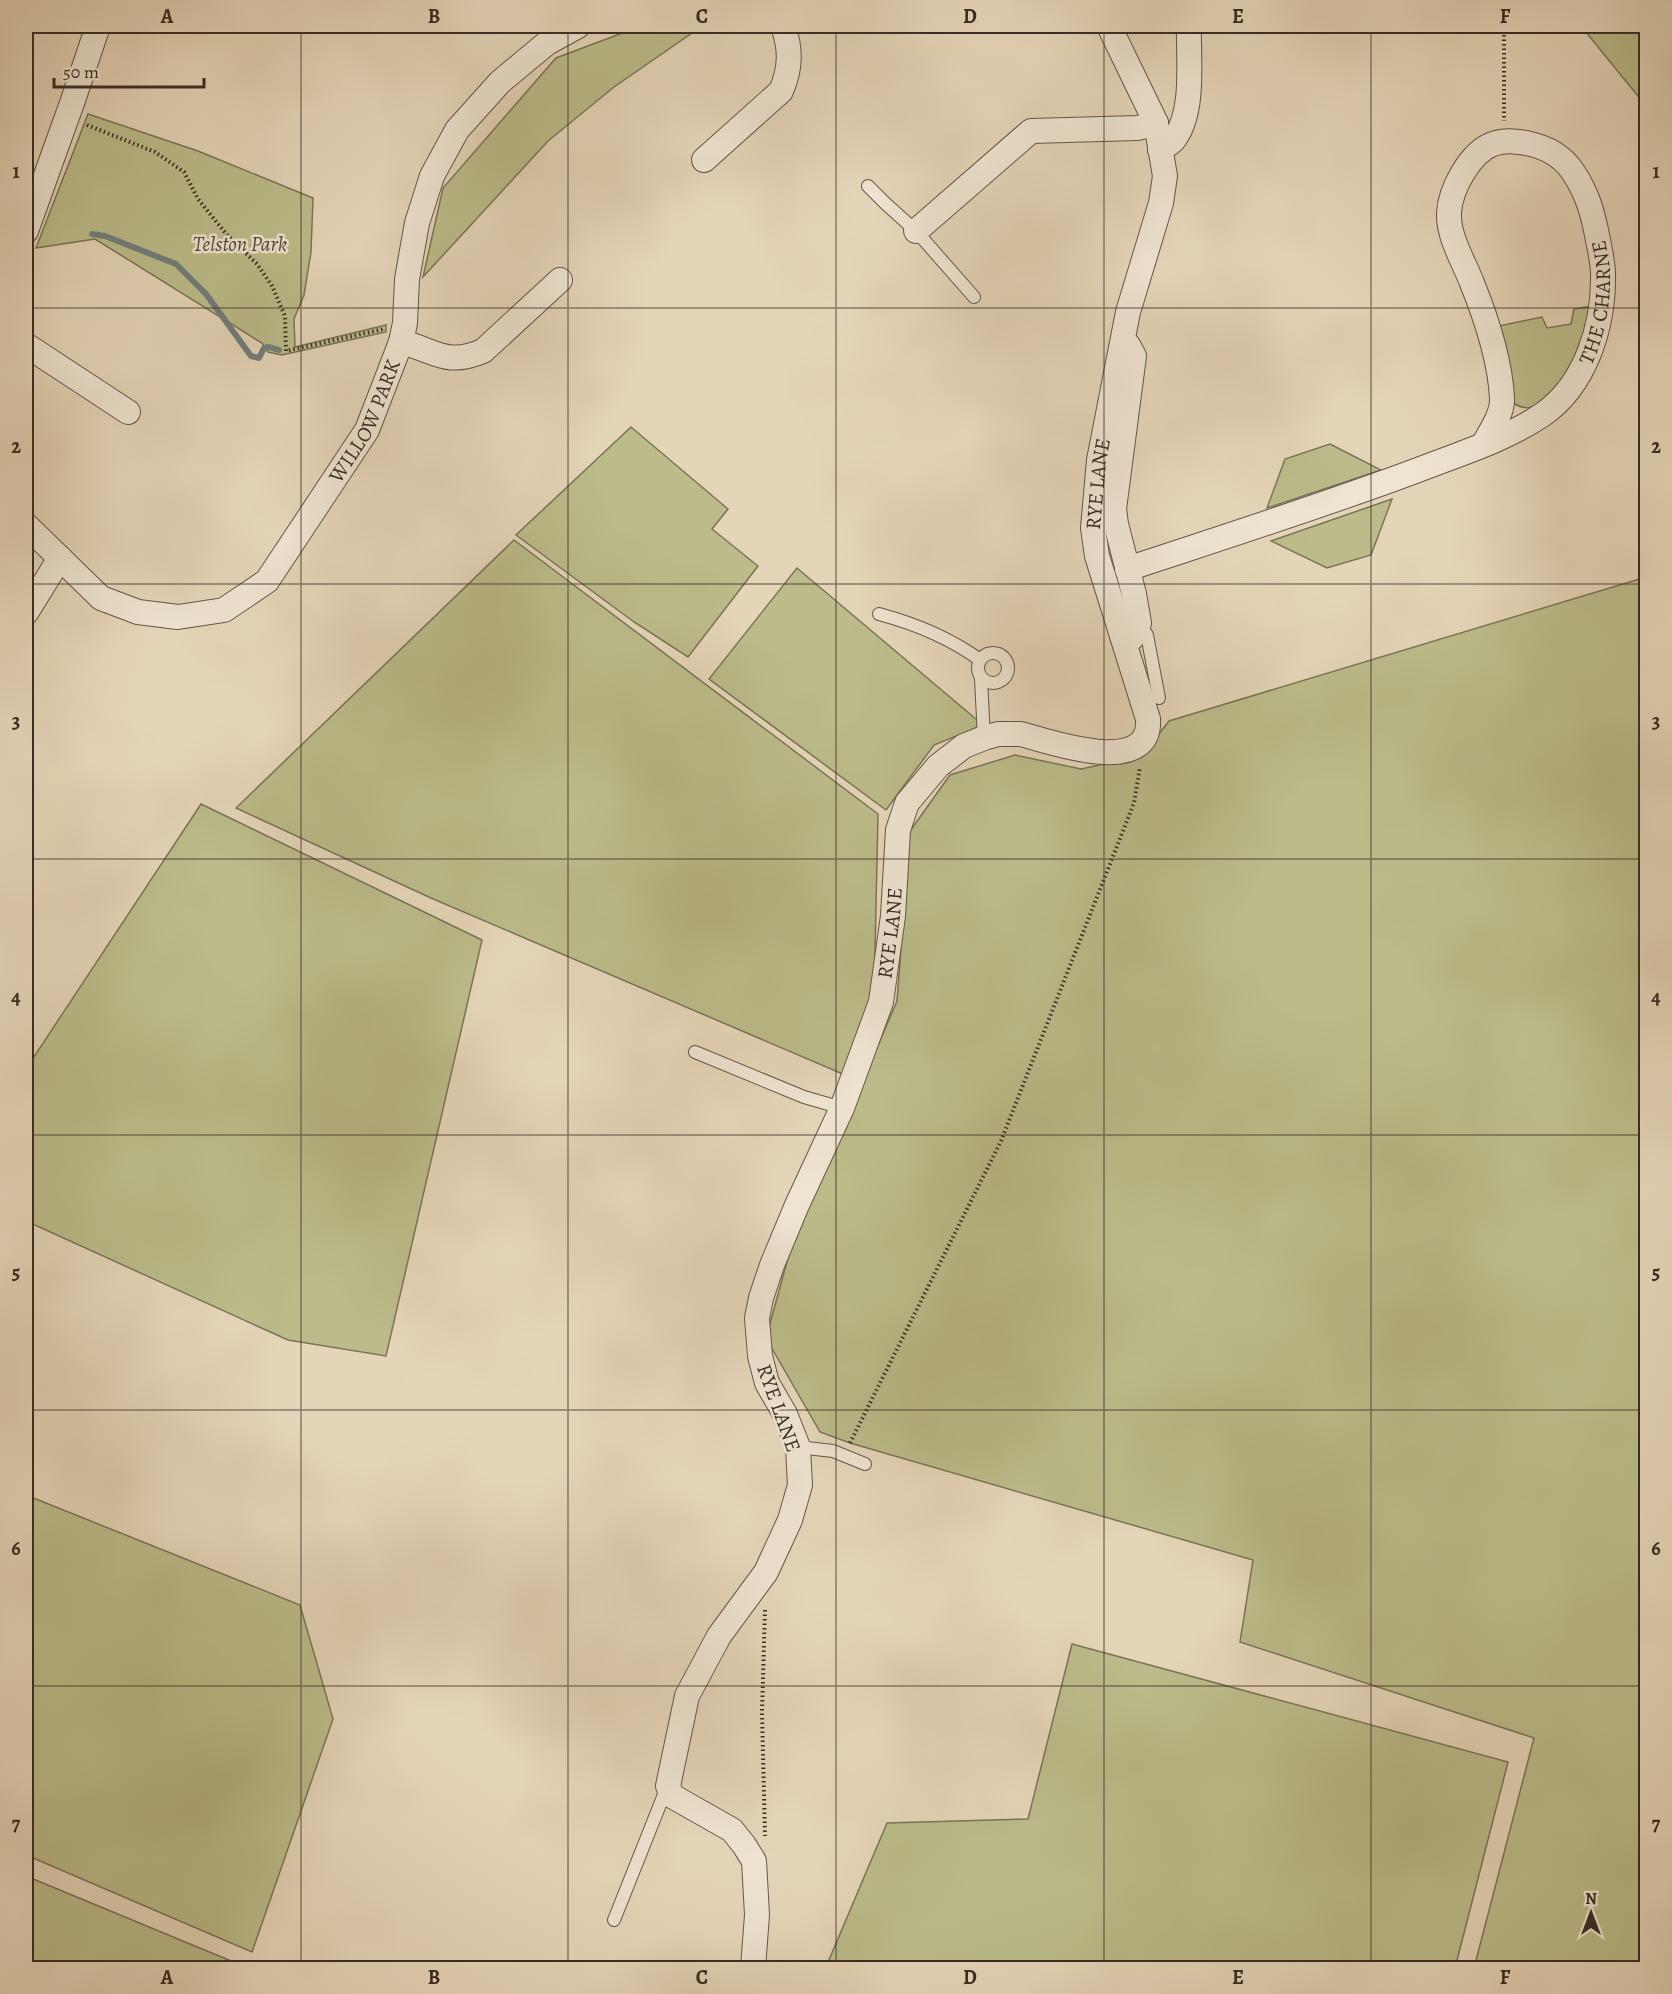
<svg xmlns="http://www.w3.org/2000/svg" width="1672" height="1994" font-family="Alegreya,serif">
	<rect width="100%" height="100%" fill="#e5d5b8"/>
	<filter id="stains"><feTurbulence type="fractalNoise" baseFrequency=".00333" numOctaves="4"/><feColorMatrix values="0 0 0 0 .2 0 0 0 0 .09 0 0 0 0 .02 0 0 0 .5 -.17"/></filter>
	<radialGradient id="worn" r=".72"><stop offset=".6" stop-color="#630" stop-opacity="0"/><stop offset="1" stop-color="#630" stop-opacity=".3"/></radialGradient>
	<g fill="#bbbc8a" stroke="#7a7458" stroke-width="1.5">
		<path d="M 641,26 L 702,26 L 614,87 L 548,141 L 423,277 L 443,188 L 556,58 Z"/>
		<path d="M 1581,26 L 1646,26 L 1646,106 Z"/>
		<path d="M 88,114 L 198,151 L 313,198 L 311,252 L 304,295 L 294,319 L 295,347 L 386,325 L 386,332 L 282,355 L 268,352 L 262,343 L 95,239 L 36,248 Z"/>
		<path d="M 1593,306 C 1582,339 1574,372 1546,397 C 1535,407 1528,412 1513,403 L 1499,326 L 1542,317 L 1547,328 L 1571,324 L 1574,309 Z"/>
		<path d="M 631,427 L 728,509 L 712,529 L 758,566 L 688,657 L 634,622 L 516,535 Z"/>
		<path d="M 1330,444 L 1381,470 L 1267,508 L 1285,459 Z"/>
		<path d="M 1392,499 L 1371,555 L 1327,568 L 1271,541 Z"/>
		<path d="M 514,540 L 878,814 L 874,996 L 845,1075 L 431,898 L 236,808 Z"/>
		<path d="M 797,568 L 983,725 L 934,745 L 886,810 L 709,679 Z"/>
		<path d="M 1646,577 L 1646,1968 L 1474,1968 L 1534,1738 L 1240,1642 L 1253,1560 L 850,1443 L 820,1432 L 766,1338 L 791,1247 L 897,1001 L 910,831 L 950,775 L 1015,755 L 1081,769 L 1142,756 L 1169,721 Z"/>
		<path d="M 201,804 L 482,940 L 386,1356 L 288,1340 L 26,1221 L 26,1069 Z"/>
		<path d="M 26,1495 L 300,1605 L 333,1719 L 252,1952 L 26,1855 Z"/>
		<path d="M 1072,1644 L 1508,1762 L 1455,1968 L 826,1967 L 887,1823 L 1028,1819 Z"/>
		<path d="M 26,1876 L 248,1968 L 26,1968 Z"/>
	</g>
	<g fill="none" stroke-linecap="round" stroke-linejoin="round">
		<path stroke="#727f7d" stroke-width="6" d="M 92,234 L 105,236 L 176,264 L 206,294 L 251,356 L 259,358 L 264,348 L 269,347 L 279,350"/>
		<defs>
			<g id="service">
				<path d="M 868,186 L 886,204 L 916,231 L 974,297"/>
				<path d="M 879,614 C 916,624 950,638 980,660"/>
				<path d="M 1139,623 L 1147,635 L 1159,698"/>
				<circle cx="993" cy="668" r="15"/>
				<path d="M 981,679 L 984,738"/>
				<path d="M 695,1052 L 804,1097 L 842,1108"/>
				<path d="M 798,1447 L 833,1451 L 865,1464"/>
				<path d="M 614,1920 L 667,1787"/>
			</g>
			<g id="minor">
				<path d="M 1160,150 C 1165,146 1172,143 1175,138 C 1195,110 1188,58 1189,26"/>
				<path d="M 704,160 L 781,91 C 791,68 791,49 783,26"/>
				<path d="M 26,231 L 72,103 L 98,26"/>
				<path d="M 916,231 L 1031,131 L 1138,128 L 1156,123"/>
				<path d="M 401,342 C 435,350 445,367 483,351 L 560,280"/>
				<path d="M 26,345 L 128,412"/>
				<path id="s1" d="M 26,525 L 101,598 L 138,612 L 178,617 L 224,610 L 267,581 L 367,430 L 401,342 L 405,323 L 407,279 L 417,223 L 432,176 L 457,130 L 500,82 L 547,43 L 578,26"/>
				<path id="s2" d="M 1127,569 C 1224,537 1322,506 1418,470 C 1459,454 1505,440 1542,415 C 1586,385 1604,325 1603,274 C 1603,263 1600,251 1598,240 C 1593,214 1588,194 1573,172 C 1562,155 1546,147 1526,143 C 1516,141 1503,140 1493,144 C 1470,152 1450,190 1449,213 C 1448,237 1464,262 1472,283 C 1487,320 1500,359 1502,398 C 1503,414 1490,432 1483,445"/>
				<path d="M 26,613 L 60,558"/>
				<path d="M 1125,644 L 1132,638 L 1139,623 L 1134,594 L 1116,524 L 1114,509 L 1134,356 L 1128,345"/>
				<path id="s3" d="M 753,1968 L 757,1915 L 754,1861 L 744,1845 L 732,1830 L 672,1796 L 668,1786 L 687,1696 L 719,1636 L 766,1572 L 790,1520 L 800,1485 L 798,1447 L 785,1414 L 767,1383 L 760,1356 L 757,1318 L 761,1298 L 772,1265 L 797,1205 L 842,1108 L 881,1002 L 893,916 L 898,830 L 907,803 L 938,766 L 964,746 L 984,738 L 998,734 L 1021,734 C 1050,742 1152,778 1148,719 L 1097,556 L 1093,528 L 1099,460 L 1128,312 L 1161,203 L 1165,176 L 1156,123 L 1109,26"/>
			</g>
		</defs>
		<use href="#service" stroke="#63564a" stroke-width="14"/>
		<use href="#minor" stroke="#63564a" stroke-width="26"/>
		<g stroke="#382c25" stroke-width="4" stroke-dasharray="1.5 3" stroke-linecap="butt">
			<path d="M 1504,26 L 1504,121"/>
			<path d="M 87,125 L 155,152 L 184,172 L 198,199 L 227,235 L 257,264 L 272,286 L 285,316 L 286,351 L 384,329"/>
			<path d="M 850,1443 L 1001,1141 L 1134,803 L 1140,767"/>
			<path d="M 765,1610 L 762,1712 L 765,1836"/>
		</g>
		<use href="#service" stroke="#eee4d1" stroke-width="12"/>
		<use href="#minor" stroke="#eee4d1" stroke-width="24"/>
	</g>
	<path fill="none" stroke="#382c25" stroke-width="1.5" stroke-opacity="0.55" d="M 301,26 L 301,1968M 568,26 L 568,1968M 836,26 L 836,1968M 1104,26 L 1104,1968M 1371,26 L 1371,1968M 26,308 L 1646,308M 26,584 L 1646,584M 26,859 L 1646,859M 26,1135 L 1646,1135M 26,1410 L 1646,1410M 26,1686 L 1646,1686"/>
	<g text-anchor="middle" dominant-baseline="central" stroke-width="5" stroke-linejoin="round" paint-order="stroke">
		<g font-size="21" font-style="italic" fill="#524939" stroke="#eee4d1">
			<text x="240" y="244">Telston Park</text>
		</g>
		<g font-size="21" fill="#382c25" stroke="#eee4d1">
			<text stroke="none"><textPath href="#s2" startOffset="574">THE CHARNE</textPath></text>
			<text stroke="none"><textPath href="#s1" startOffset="471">WILLOW PARK</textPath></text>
			<text stroke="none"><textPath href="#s3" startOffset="1808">RYE LANE</textPath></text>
			<text stroke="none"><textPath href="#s3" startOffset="1143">RYE LANE</textPath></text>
			<text transform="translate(779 1408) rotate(70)">RYE LANE</text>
		</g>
	</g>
	<rect width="1672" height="1994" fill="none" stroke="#e5d5b8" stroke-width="66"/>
	<g transform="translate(1591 1913)" stroke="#eee4d1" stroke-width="4.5" paint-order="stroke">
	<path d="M0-4.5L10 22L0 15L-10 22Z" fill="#382c25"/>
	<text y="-9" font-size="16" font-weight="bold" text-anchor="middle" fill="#382c25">N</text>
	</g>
	<path d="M54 78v9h150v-9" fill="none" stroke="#382c25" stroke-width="3"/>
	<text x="63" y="78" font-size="18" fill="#382c25" stroke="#eee4d1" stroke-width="4.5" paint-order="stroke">50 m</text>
	<rect x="33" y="33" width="1606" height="1928" fill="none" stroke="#382c25" stroke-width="2"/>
	<g font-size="20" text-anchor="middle" font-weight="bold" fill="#382c25">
		<text x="167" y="23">A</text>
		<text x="434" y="23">B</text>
		<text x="702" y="23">C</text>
		<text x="970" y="23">D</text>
		<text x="1238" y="23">E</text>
		<text x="1505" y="23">F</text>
		<text x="16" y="178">1</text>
		<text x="1656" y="178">1</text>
		<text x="16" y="453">2</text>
		<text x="1656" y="453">2</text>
		<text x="16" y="728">3</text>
		<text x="1656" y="728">3</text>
		<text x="16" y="1004">4</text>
		<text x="1656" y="1004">4</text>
		<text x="16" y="1279">5</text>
		<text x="1656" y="1279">5</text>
		<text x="16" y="1555">6</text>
		<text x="1656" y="1555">6</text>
		<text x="16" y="1830">7</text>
		<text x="1656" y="1830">7</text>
		<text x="167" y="1984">A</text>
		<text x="434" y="1984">B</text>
		<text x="702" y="1984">C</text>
		<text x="970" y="1984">D</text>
		<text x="1238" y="1984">E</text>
		<text x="1505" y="1984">F</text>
	</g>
	<rect width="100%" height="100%" filter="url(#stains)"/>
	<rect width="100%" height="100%" fill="url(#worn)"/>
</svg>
